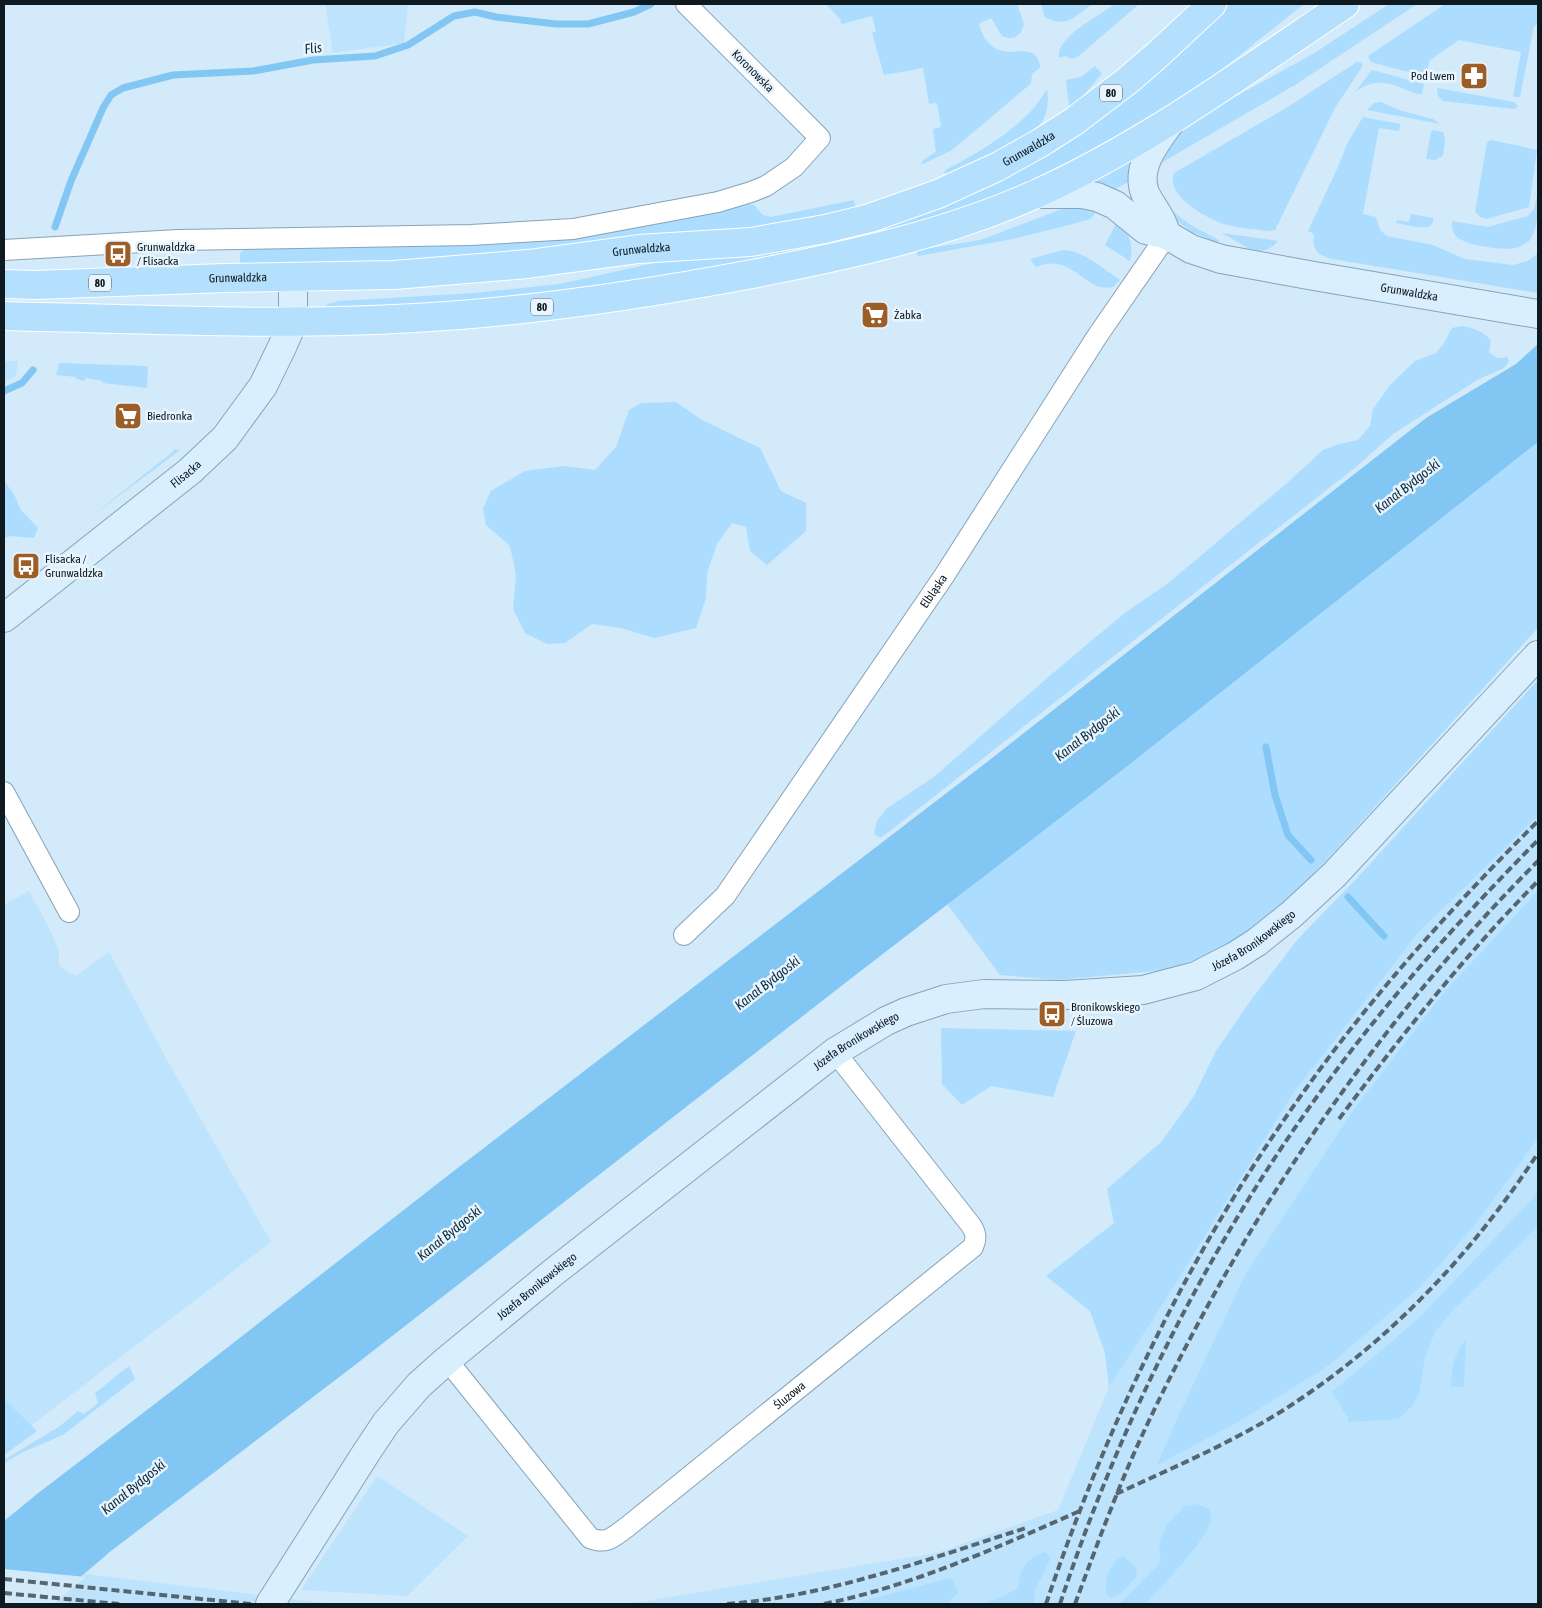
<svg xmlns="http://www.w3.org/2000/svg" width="1542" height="1608" font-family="'Asap Condensed',sans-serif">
	<rect width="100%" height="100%" fill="#d2eafa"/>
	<g fill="#bee3fd">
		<path d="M 325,4 L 408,4 L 404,43 L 333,53 Z"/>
		<path d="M 4,361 L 18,361 L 16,376 L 4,382 Z"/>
		<path d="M 1538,816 L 1538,1604 L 619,1604 L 641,1602 L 937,1553 L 1058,1510 L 1109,1387 L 1161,1307 L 1294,1092 L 1419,932 Z"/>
		<path d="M 29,891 L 48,926 L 59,951 L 59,966 L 76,976 L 109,952 L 168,1062 L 271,1242 L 8,1443 L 4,1438 L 4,905 Z"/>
		<path d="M 377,1476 L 468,1536 L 407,1596 L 301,1590 Z"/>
		<path d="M 86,1574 L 315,1602 L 343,1604 L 49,1604 Z"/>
	</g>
	<g fill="#acddff">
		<path d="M 826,4 L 1017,4 L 1024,24 C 1021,36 1013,41 1002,36 L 991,18 L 979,24 C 981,30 983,37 988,42 C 1004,61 1024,44 1036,56 C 1038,58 1039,64 1041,67 L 1032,74 L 1031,83 L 1028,86 L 952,150 L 921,165 L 923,160 L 936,152 L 933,129 L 941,127 L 937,103 L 929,104 L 923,68 L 884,75 L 872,33 L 876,31 L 872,16 L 842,24 L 840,21 L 841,20 Z"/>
		<path d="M 1041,4 L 1092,4 C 1075,16 1067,29 1045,17 Z"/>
		<path d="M 1115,4 L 1139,4 L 1080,55 L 1073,59 L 1065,56 L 1059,58 C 1055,37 1101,15 1115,4 Z"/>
		<path d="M 1230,4 L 1304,4 L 1207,81 L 1121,137 L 1027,184 L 979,203 L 887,233 L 885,225 L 1170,60 Z"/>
		<path d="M 1389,4 L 1417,4 L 1295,85 L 1154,167 L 1166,139 L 1209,111 L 1313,54 Z"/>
		<path d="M 1445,4 L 1538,4 L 1538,24 L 1534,26 L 1520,97 L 1513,97 L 1521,52 L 1459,40 L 1430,60 L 1426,74 L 1424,76 L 1371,62 L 1368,56 Z"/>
		<path d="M 1357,62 L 1362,63 L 1362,67 L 1335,108 L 1275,230 L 1268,231 C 1253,229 1236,228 1221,223 C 1205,217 1165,195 1174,173 L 1286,108 Z"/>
		<path d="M 1095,66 L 1102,74 L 1075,105 L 1072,106 L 1069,105 L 1066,80 L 1081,77 Z"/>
		<path d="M 1372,70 L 1424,84 L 1422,94 L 1417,94 C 1393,85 1378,75 1355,92 Z"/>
		<path d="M 1437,88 L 1514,102 L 1518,106 L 1514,109 L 1443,101 L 1438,96 Z"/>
		<path d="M 1047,89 C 1049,100 1048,113 1041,123 C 1028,142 971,165 949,176 L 945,173 L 944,171 C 973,155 1005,138 1028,114 C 1036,107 1041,98 1047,89 Z"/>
		<path d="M 1381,102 L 1402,111 L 1433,119 L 1440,124 L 1367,110 L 1374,103 Z"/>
		<path d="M 1363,117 L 1400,124 L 1399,131 L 1379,128 L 1363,214 L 1376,217 L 1380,230 L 1387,236 L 1433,245 L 1465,259 L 1513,265 L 1528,261 L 1538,253 L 1538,293 L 1332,259 C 1317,255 1312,250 1314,234 L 1308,231 L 1337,169 L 1348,142 Z"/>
		<path d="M 1433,130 L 1443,132 L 1445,139 L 1443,156 L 1435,160 L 1426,159 L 1431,132 Z"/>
		<path d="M 1491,140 L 1537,150 L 1529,207 L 1487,219 L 1480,217 L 1475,212 L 1487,142 Z"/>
		<path d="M 1130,162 L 1132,163 L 1133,179 L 1112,191 L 1092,183 Z"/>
		<path d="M 1159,189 C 1162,194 1164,199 1167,204 C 1179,221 1201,230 1219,240 L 1218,243 L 1192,232 L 1174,219 L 1156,190 Z"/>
		<path d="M 1538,192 C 1538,208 1539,228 1529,241 C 1525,244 1520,247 1515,248 C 1504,251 1463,245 1456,236 C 1452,231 1452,226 1452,221 L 1488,227 L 1528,216 L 1534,209 Z"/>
		<path d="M 854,200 L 856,209 L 819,218 L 739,231 L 737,229 L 734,229 L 732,232 L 565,246 L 482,256 L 320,265 L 240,264 L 240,253 L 244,249 L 438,243 L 746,204 L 754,205 L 763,215 L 771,217 Z"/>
		<path d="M 1067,207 L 1099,209 L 1090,219 L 1073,224 L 1013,239 L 918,256 L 916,250 L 981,240 Z"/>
		<path d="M 1411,214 L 1433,218 C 1433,220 1433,224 1430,226 C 1425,230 1402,224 1396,223 L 1397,220 L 1409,222 Z"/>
		<path d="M 1118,220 C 1129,233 1134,244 1130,261 L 1105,245 Z"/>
		<path d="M 863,231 L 865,239 L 703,270 L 596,287 L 496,300 L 325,309 L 324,307 L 328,304 L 339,301 L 474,293 L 559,284 L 664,261 L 759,255 Z"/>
		<path d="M 1222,233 L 1272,240 L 1278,241 C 1271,249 1264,252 1253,251 Z"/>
		<path d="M 1063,250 C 1081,249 1105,270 1120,280 L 1113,287 C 1085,294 1073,251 1036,267 L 1030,259 Z"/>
		<path d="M 1463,326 C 1473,328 1485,332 1491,341 L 1489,352 L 1497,358 L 1507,357 L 1509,361 L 1504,368 L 1477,380 L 1393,434 L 1356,467 L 890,831 L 880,838 L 874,834 L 877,821 L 886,809 L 935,776 L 1053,673 L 1126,612 L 1167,584 L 1286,484 L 1323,450 L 1339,444 L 1358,440 L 1370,426 L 1373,409 L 1391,384 L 1415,361 L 1436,353 L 1444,343 L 1452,328 Z"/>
		<path d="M 61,363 L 146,366 L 148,367 L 147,388 L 102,383 L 102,381 L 85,378 L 85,381 L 76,379 L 76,377 L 56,375 L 59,364 Z"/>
		<path d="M 676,402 L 702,420 L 760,448 L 781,491 L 806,503 L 806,531 L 767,565 L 750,551 L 746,527 L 732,523 L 717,544 L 707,573 L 706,598 L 696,628 L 654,638 L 621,628 L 592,624 L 565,643 L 547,644 L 525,633 L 513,609 L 516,575 L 510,546 L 486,525 L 483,508 L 491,491 L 525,471 L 565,466 L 595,470 L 616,447 L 629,410 L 641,403 Z"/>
		<path d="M 1538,442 L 1538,628 L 1323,864 L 1279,909 L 1247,934 L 1206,956 L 1167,970 L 1057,980 L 1000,975 L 947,904 L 1125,768 Z"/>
		<path d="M 174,449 L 180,450 L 88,519 L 174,451 Z"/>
		<path d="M 4,481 L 14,494 L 20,509 L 38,528 L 34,538 L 11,536 L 4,538 Z"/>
		<path d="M 1538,680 L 1538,816 L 1419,932 L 1294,1092 L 1161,1307 L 1109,1387 L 1105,1353 L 1090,1311 L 1046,1276 L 1114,1223 L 1107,1189 L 1162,1141 L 1194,1096 L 1216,1051 L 1251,1000 L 1298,939 L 1357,878 Z"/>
		<path d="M 1538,891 L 1538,1138 L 1478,1221 L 1421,1286 L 1328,1366 L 1238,1422 L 1157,1465 L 1177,1419 L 1245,1275 L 1354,1109 L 1446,990 Z"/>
		<path d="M 941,1028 L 1076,1031 L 1053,1097 L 991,1086 L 962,1105 L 942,1084 Z"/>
		<path d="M 1538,1193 L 1538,1226 L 1452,1311 L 1435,1332 L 1425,1358 L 1419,1395 L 1412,1406 L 1399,1419 L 1348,1422 L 1348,1418 L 1332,1392 L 1418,1319 Z"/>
		<path d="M 1466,1340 L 1464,1387 L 1451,1387 C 1451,1370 1454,1352 1466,1340 Z"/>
		<path d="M 129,1366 L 135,1379 L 63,1435 L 23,1452 L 4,1463 L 4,1460 L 60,1426 L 78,1411 L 84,1414 L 98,1403 L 95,1393 Z"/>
		<path d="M 4,1399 L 37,1431 L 4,1455 Z"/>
		<path d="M 1197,1504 L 1209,1509 C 1210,1511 1211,1514 1211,1516 C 1212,1537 1159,1588 1145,1604 L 1119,1604 L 1161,1562 L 1159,1550 L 1161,1538 L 1168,1523 L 1185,1506 Z"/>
		<path d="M 1045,1552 L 1050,1557 L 1049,1562 L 1036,1588 L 1033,1604 L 985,1604 L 1018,1589 C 1019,1571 1027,1557 1045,1552 Z"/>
		<path d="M 1123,1556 L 1137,1568 L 1136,1577 L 1121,1593 L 1111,1598 L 1106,1594 C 1106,1577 1107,1565 1123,1556 Z"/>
		<path d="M 950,1578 L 954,1581 L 958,1593 L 947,1604 L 852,1604 Z"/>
	</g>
	<path fill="#82c6f3" d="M 1538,344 L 1538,442 L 1125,768 L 858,973 L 355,1365 L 111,1551 L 49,1604 L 4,1604 L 4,1521 L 37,1494 L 173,1390 L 446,1177 L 987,762 L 1426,418 L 1516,364 Z"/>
	<path fill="#d2eafa" d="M 4,1569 L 86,1577 L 53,1604 L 4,1604 Z"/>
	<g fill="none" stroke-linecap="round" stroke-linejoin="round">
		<g stroke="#82c6f3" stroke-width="7">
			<path d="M 55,227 L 71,181 L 103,108 L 111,95 L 123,88 L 173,75 L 253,71 L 313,60 L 375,56 L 408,45 L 454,16 L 475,12 L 496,17 L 556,24 L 588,24 L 634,12 L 651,4"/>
			<path d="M 4,391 L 22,383 L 33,370"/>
			<path d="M 1266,747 L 1275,795 L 1288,835 L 1311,860"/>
			<path d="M 1348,897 L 1384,936"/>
		</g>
		<defs>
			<g id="street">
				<path d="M 4,250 L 178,240 L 471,235 L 573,229 L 718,202 L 751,192 L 766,186 L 794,167 L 820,138 L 686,4"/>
				<path d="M 4,792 L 69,912"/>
				<path id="s1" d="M 684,935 L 725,896 L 944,576 L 1098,335 L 1167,235"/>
				<path id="s2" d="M 447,1360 L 590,1538 C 607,1545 613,1537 627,1527 L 973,1247 C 977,1238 976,1232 970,1224 L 835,1052"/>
			</g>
			<g id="secondary">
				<path id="s3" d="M 1035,194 L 1082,194 L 1097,197 L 1115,205 L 1146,230 L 1167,235 L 1191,249 L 1221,259 L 1314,276 L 1538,314"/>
				<path d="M 1167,235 C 1164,229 1163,222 1159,217 C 1155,209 1149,202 1145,193 C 1135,166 1157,141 1172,120"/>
				<path id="s4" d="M 4,618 L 190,471 L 225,438 L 263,386 L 282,347 L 293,322 L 293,278"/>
				<path id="s5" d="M 270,1604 L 366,1453 L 386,1423 L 419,1385 L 447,1360 L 555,1271 L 835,1052 L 886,1021 L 906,1012 L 946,999 L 984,994 L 1065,995 L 1143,990 L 1196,976 L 1235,956 L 1257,942 L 1292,914 L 1334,875 L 1538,655"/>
			</g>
			<g id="primary">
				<path id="s6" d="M 4,284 L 36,285 L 225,278 L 394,275 L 528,264 L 639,249 L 751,242 L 825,229 L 870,218 L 938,194 L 997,167 L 1040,143 L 1073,122 L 1127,81 L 1155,57 L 1212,4"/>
				<path d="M 4,316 C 141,319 278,326 415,318 C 528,312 641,295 752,274 C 850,255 947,234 1038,193 C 1148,143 1245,71 1345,4"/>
			</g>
		</defs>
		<use href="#street" stroke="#87a3b7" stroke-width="22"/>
		<use href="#secondary" stroke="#87a3b7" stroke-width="30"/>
		<use href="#primary" stroke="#fff" stroke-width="30"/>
		<use href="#street" stroke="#fff" stroke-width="20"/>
		<use href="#secondary" stroke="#daeffe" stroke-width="28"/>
		<use href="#primary" stroke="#b5e0fd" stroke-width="28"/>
		<g stroke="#566670" stroke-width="4" stroke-dasharray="8 4" stroke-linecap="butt">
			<path d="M 1339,1119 C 1401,1036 1465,955 1538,881"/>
			<path d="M 1116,1494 C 1172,1468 1229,1444 1282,1411 C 1386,1345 1471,1256 1538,1153"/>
			<path d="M 4,1579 L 251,1604"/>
			<path d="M 4,1593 L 119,1604"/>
			<path d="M 727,1604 C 830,1596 928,1559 1026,1528"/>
			<path d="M 824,1604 C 915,1585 998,1547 1082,1510"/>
			<path d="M 1046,1604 C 1108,1421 1192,1247 1305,1090 C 1374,993 1454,905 1538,821"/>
			<path d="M 1060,1604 C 1127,1401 1229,1206 1361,1038 C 1416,968 1476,903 1538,840"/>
			<path d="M 1075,1604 C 1097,1545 1119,1484 1146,1427 C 1244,1219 1375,1024 1538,861"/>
		</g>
	</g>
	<defs>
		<symbol id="pharmacy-square" viewBox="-11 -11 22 22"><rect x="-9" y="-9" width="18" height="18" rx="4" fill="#9d5d26" stroke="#e9f5fe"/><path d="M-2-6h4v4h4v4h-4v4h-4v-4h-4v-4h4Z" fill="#fff"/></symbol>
		<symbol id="bus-square" viewBox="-11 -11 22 22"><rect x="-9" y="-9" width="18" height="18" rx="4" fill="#9d5d26" stroke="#e9f5fe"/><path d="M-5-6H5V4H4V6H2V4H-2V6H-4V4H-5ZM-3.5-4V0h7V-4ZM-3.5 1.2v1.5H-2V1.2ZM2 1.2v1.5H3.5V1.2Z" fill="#fff"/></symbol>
		<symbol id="supermarket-square" viewBox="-11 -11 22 22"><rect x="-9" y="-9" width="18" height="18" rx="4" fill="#9d5d26" stroke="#e9f5fe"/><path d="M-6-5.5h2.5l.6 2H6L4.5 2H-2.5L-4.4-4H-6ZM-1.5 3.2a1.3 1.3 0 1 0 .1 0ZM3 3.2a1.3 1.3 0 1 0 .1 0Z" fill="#fff"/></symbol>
	</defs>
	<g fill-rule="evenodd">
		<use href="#pharmacy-square" x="1458" y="60" width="32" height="32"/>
		<use href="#bus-square" x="102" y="238" width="32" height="32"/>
		<use href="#supermarket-square" x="859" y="299" width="32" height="32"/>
		<use href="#supermarket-square" x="112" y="400" width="32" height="32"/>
		<use href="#bus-square" x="10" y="550" width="32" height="32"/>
		<use href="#bus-square" x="1036" y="998" width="32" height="32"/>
	</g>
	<g text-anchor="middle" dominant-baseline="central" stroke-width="5" stroke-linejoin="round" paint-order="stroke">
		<g fill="#e9f5fe" stroke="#505b63" stroke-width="1">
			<rect x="1100" y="84.5" width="22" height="17" rx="4"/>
			<rect x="89" y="274.5" width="22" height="17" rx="4"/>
			<rect x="531" y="298.5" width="22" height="17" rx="4"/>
		</g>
		<g font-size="11" font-weight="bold" fill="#0e1920">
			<text x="1111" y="93">80</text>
			<text x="100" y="283">80</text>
			<text x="542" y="307">80</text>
		</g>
		<g font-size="12" fill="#0e1920" stroke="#e9f5fe">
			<text transform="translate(753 71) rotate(45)">Koronowska</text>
			<text stroke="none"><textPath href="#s6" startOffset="1044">Grunwaldzka</textPath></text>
			<text stroke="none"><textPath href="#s6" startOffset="639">Grunwaldzka</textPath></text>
			<text stroke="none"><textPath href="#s6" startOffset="234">Grunwaldzka</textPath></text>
			<text stroke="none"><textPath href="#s3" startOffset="394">Grunwaldzka</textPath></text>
			<text stroke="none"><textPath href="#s4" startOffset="232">Flisacka</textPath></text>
			<text stroke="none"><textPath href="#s1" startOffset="426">Elbląska</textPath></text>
			<text stroke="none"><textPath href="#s5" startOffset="1242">Józefa Bronikowskiego</textPath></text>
			<text stroke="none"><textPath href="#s5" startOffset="822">Józefa Bronikowskiego</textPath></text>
			<text stroke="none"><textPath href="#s5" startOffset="419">Józefa Bronikowskiego</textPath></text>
			<text stroke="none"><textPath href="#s2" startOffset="479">Śluzowa</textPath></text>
		</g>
		<g font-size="12" fill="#0e1920" stroke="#e9f5fe" text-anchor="start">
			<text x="1455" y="76" text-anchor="end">Pod Lwem</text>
			<text x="137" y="247">Grunwaldzka<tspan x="137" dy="14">/ Flisacka</tspan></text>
			<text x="894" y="315">Żabka</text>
			<text x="147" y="416">Biedronka</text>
			<text x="45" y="559">Flisacka /<tspan x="45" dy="14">Grunwaldzka</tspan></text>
			<text x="1071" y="1007">Bronikowskiego<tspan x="1071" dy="14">/ Śluzowa</tspan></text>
		</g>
		<g font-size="14" font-style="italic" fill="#0e2d3f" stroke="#e9f5fe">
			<text transform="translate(313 48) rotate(-7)">Flis</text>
			<text transform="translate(1407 486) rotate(-38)">Kanał Bydgoski</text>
			<text transform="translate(1087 734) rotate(-38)">Kanał Bydgoski</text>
			<text transform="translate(767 983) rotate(-38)">Kanał Bydgoski</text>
			<text transform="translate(449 1233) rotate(-39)">Kanał Bydgoski</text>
			<text transform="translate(133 1487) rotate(-39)">Kanał Bydgoski</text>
		</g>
	</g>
	<rect width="1542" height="1608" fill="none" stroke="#0e1920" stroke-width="10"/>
</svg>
